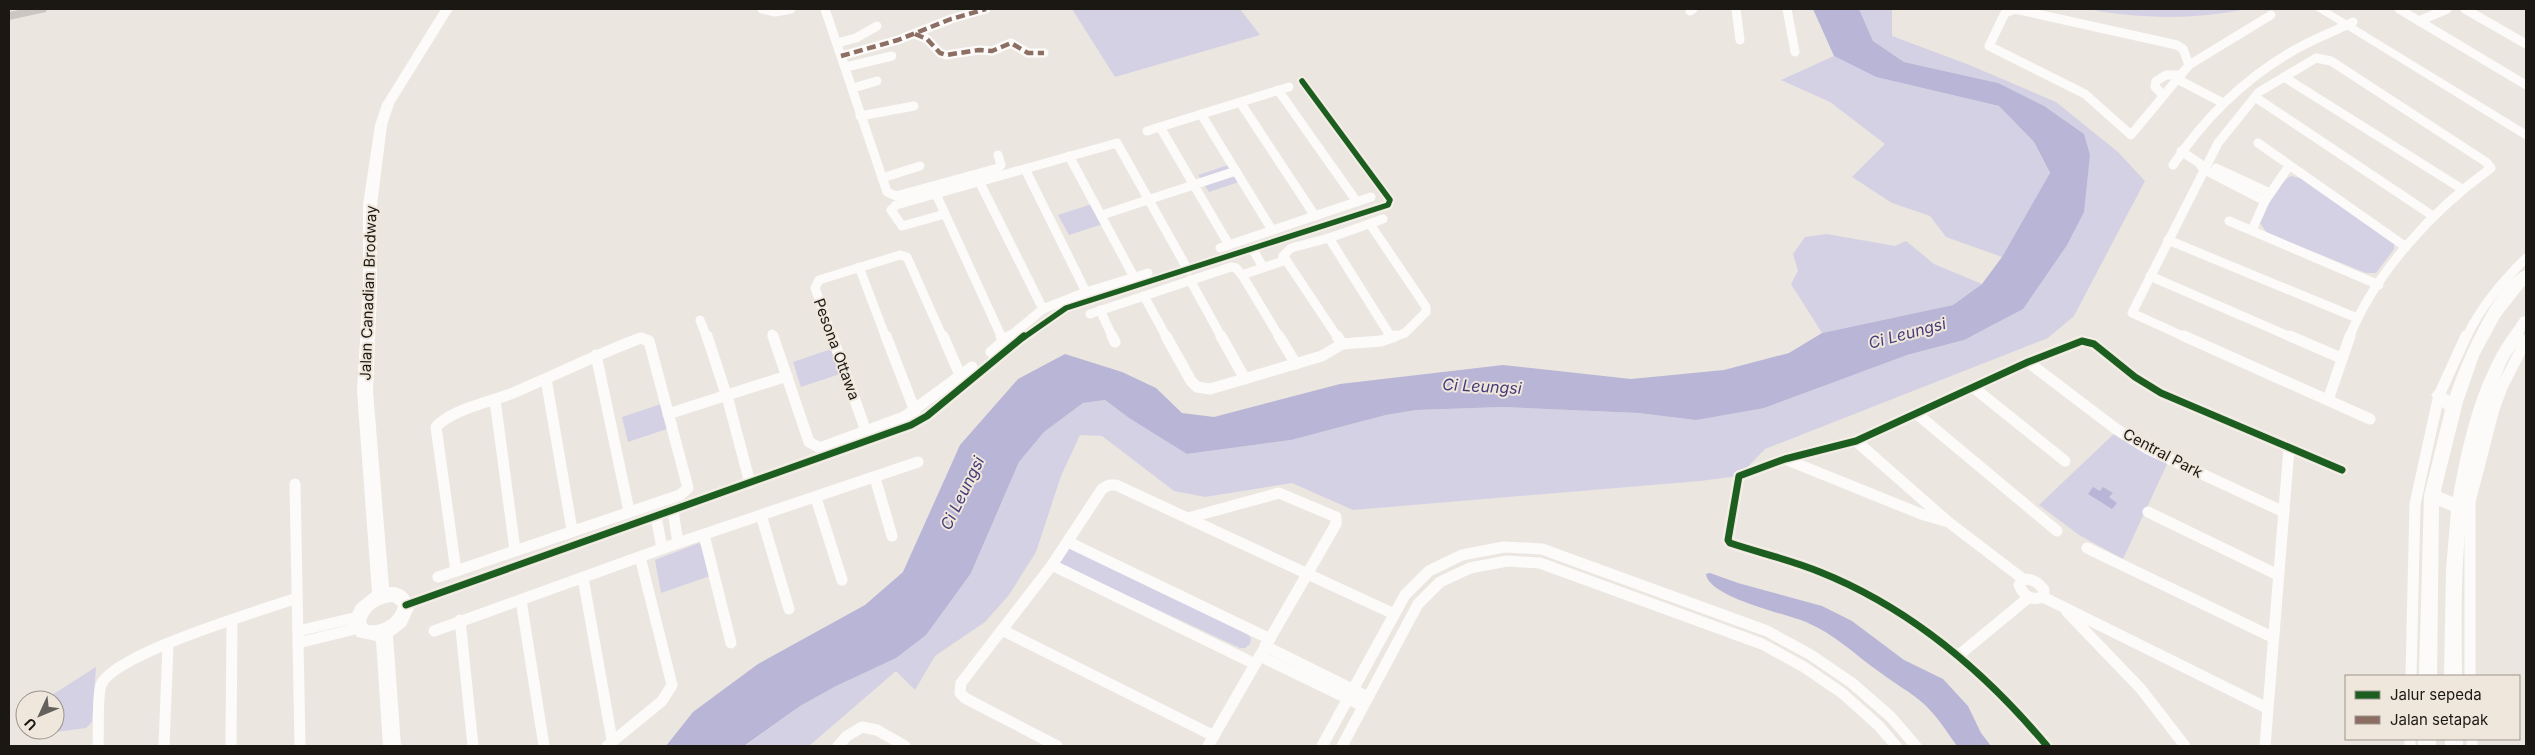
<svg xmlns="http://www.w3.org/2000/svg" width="2535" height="755" font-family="Inter,sans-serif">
	<rect width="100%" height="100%" fill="#ece6e0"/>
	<g fill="#d5d1e5">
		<path d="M 1072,9 L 1240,9 L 1260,35 L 1115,77 Z"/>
		<path d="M 1859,9 L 1892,9 L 1892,36 L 1967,64 L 2056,102 L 2118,152 L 2145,181 L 2074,316 L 2048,338 L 1765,449 L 1739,476 L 1700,481 L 1353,510 L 1292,483 L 1205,497 L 1174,491 L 1102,436 L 1080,435 L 1061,476 L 1036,552 L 1009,595 L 985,622 L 935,656 L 915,690 L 896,671 L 809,746 L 745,746 L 800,706 L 836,686 L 971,573 L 1019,462 L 1044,432 L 1083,403 L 1105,400 L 1129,418 L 1188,454 L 1291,440 L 1386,415 L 1416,410 L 1503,407 L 1638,413 L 1696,420 L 1907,355 L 1964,340 L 2084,212 L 1998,83 L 1904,62 L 1873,41 Z"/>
		<path d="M 2088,9 L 2245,9 C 2196,20 2137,19 2088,9 Z"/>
		<path d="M 1834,56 L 1876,77 L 1999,106 L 2034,142 L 2050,174 L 2002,257 L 1946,237 L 1930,216 L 1892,203 L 1852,177 L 1885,144 L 1830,102 L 1781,80 Z"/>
		<path d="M 1231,164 L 1242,181 L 1209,192 L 1198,175 Z"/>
		<path d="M 2291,176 L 2307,180 L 2394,242 L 2394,249 L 2376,273 L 2366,273 L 2267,233 L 2260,223 C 2267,208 2276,184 2291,176 Z"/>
		<path d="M 1092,204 L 1103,224 L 1069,235 L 1058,215 Z"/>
		<path d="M 1827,234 L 1895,246 L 1906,241 L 1934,264 L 1982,284 L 1953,305 L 1822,333 L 1791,284 L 1798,271 L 1793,254 L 1805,237 Z"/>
		<path d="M 834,348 L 843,373 L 801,387 L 793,362 Z"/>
		<path d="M 667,402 L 673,427 L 628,442 L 622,417 Z"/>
		<path d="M 2118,430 L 2168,462 L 2123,559 L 2079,535 L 2039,505 Z"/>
		<path d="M 699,543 L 702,546 L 710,576 L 661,593 L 655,560 Z"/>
		<path d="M 1070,548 L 1246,633 L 1251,638 L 1250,644 L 1245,648 L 1240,648 L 1060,564 L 1057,554 Z"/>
		<path d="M 96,667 L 92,722 L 86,728 L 41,734 L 41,730 L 55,730 L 55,700 L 44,700 Z"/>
	</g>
	<g fill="#b8b5d6">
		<path d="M 1813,9 L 1859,9 L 1873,41 L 1904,62 L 1998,83 L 2044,106 L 2084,134 L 2090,155 L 2084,212 L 2067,245 L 2023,309 L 1964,340 L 1907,355 L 1764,408 L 1696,420 L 1638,413 L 1503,407 L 1416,410 L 1386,415 L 1291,440 L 1187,454 L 1129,418 L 1105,400 L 1083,403 L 1044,432 L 1019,462 L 971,573 L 926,635 L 896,658 L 836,686 L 800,706 L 744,746 L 666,746 L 693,712 L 758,664 L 865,605 L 903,572 L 960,445 L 1018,379 L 1065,354 L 1122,372 L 1156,388 L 1182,413 L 1214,417 L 1340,384 L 1503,365 L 1631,379 L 1724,370 L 1789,353 L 1822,333 L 1953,305 L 1982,284 L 2002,257 L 2050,173 L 2034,142 L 1999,106 L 1876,77 L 1834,56 Z"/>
		<path d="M 2093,487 L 2100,491 L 2103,487 L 2113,493 L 2109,497 L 2117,503 L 2112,509 L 2088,494 Z"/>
		<path d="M 1710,573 L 1738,583 L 1822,606 L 1852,621 L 1904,660 L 1943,679 L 1968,706 L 1981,733 L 1991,746 L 1957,746 C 1947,732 1937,716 1924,704 C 1911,692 1895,684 1881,673 C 1855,655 1835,634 1806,622 C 1786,614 1708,597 1706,574 Z"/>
	</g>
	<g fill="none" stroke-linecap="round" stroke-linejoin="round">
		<g stroke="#fcfbfa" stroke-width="9">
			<path d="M 762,9 L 775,12 L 791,9"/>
			<path d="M 825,9 L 887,192 L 896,196 L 998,168 L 1001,165 L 998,155"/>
			<path d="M 1736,9 L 1740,40"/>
			<path d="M 1787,9 L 1795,52"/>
			<path d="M 2015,9 L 2177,45 L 2183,49 L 2189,65 L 2131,135 L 2085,94 L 1989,46 L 2005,13 Z"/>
			<path d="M 2399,9 L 2526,85"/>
			<path d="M 2465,9 L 2526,44"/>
			<path d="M 1690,11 L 1693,9"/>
			<path d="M 2419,21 L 2447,9"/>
			<path d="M 915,34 L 927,39 L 940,53 L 946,55 L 979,50 L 992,51 L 1011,43 L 1028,53 L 1044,53"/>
			<path d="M 837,43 L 856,38 L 877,26"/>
			<path d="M 841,56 L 898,40 L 951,19 L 986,9"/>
			<path d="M 2189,65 L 2271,15"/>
			<path d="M 846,67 L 892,56"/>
			<path d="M 2284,77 L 2462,189"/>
			<path d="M 2177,79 L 2223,103"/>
			<path d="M 853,88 L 877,81"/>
			<path d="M 1278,90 L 1357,202"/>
			<path d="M 2163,95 L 2155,87 L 2156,81 L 2166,75 L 2181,75"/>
			<path d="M 2255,97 L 2433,216"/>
			<path d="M 1240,102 L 1315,216"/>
			<path d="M 1201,114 L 1272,230"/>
			<path d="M 860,116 L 914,106"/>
			<path d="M 1160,127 L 1229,245"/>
			<path d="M 1147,131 L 1289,87"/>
			<path d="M 2258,143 L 2406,247"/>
			<path d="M 2181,151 L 2199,163 L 2203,169 L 2265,201"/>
			<path d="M 1069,156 L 1134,277"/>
			<path d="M 2173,165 C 2204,119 2243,80 2291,52 C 2311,40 2333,32 2353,22"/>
			<path d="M 2216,168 L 2270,193"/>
			<path d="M 1025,169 L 1086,292"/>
			<path d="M 882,178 L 920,166"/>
			<path d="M 980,183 L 1043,309"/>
			<path d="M 936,194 L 1002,338"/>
			<path d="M 945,214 L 902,226 L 891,210 L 896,205 L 1117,143 L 1188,270"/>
			<path d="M 1102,215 L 1236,171"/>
			<path d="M 2229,221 L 2379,285"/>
			<path d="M 1370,224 L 1426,307 L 1426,312 L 1405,333 L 1391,338"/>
			<path d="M 2252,230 L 2265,201 L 2289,166"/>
			<path d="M 1329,238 L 1391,337"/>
			<path d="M 2168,240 L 2357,318"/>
			<path d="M 1220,248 L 1371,197"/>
			<path d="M 1253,250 L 1263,267"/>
			<path d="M 1286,260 L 1338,338"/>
			<path d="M 859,267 L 886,338"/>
			<path d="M 1242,275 L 1280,338"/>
			<path d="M 2150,276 L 2293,338"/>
			<path d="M 1190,280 L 1222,338"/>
			<path d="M 1144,296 L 1167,338"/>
			<path d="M 1100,310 L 1113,338"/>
			<path d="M 1090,314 L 1231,267 L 1236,268 L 1242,275 L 1286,260 L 1283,256 L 1291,248 L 1329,238 L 1383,219"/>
			<path d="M 700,320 L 707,338"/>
			<path d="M 772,334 L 773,338"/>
			<path d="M 833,338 L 815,288 L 819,280 L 900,255 L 907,257 L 943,338"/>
			<path d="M 1008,338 L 1043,309 L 1086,292 L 1148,273"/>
			<path d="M 1023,338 L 1066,308 L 1388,205 L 1390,200 L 1302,81"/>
			<path d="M 2187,338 L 2132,313 L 2218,143 L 2259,92 L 2316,58 L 2331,61 L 2486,162 L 2491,168 C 2434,209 2375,272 2349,338"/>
			<path d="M 2466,338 C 2481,306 2502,282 2526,258"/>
		</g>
		<g stroke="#fcfbfa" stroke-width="11">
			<path d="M 707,336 L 728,400 L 750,483"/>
			<path d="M 773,336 L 809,442 L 820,448 L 904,417 L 972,367"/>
			<path d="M 832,336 L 866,431"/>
			<path d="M 886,336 L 915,411"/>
			<path d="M 943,336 L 960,375"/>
			<path d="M 1001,336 L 1004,342"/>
			<path d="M 1112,336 L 1115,342"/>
			<path d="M 1166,336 L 1191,381 L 1197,387 L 1210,389 L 1322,356 L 1342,344 L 1381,341 L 1395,336"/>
			<path d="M 1221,336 L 1245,379"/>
			<path d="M 1279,336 L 1296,364"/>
			<path d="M 1337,336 L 1342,344"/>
			<path d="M 2184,336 L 2370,419"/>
			<path d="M 2290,336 L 2341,358"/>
			<path d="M 641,338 L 649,341 L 688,488 L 680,495 L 456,571 L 436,427 C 452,409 490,402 513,393 C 556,375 597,354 641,338 Z"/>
			<path d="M 991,352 L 1010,336"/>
			<path d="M 596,355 L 629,511"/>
			<path d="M 2028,362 L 2116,429 L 2148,449 L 2284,512"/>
			<path d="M 546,379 L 572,530"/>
			<path d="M 1974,388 L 2065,461"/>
			<path d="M 495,400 L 515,550"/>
			<path d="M 2328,400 L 2350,336"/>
			<path d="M 668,414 L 787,376"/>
			<path d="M 1917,414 L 2057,531"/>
			<path d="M 1856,441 L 1947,521 L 2023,579"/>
			<path d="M 1785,459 L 1921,514 L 1945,521"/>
			<path d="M 875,478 L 892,536"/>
			<path d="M 295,484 L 300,746"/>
			<path d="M 816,498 L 842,580"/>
			<path d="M 673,511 L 678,543"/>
			<path d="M 2148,512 L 2278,575"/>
			<path d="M 761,515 L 789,609"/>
			<path d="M 656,516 L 662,548"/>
			<path d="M 1188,518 L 1279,493 L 1336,517 L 1336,524 L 1208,746"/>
			<path d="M 704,535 L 731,643"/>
			<path d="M 1068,542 L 1270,639"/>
			<path d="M 2087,548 L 2272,637"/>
			<path d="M 1052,565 L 1255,664"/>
			<path d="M 438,577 L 456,571"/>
			<path d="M 583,578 L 612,740"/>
			<path d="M 2023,579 C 2033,579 2038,582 2044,590 L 2043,597 C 2031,601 2024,596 2019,585 Z"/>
			<path d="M 2043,597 L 2267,708"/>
			<path d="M 521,600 L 544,746"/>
			<path d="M 406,605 L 911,425 L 927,416 L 1024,336"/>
			<path d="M 2067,612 L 2141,689 L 2185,746"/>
			<path d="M 460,620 L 473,746"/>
			<path d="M 1002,630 L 1214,736"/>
			<path d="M 298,631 L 358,617"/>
			<path d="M 434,631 L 678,543 L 918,462"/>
			<path d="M 298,643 L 359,628"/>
			<path d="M 1265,646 L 1368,697"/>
			<path d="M 1959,655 L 2028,598"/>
			<path d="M 1260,656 L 1363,706"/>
			<path d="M 2411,676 L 2415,504 L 2439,395 L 2466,336"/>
			<path d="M 2470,676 L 2470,502 L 2494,409 L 2502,387 L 2526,340"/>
			<path d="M 2410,739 L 2410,746"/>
			<path d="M 2472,739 L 2472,746"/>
			<path d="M 98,746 C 99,733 97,695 101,685 C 113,654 262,610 297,598"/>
			<path d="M 164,746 L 168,645"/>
			<path d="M 231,746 L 232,621"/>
			<path d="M 607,746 L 662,701 L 672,685 L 640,557"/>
			<path d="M 838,746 L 847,736 L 862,727 L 877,730 L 905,746"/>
			<path d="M 1057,746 L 965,698 L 960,693 L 961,683 L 1052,565 L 1102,489 L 1109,485 L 1116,485 L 1394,614"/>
			<path d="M 1322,746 L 1405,595 L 1429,571 L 1462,555 L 1504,547 L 1542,549 L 1767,631 L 1811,655 L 1852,683 L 1891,717 L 1916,746"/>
			<path d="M 1342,746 L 1418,604 L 1440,582 L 1470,568 L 1507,561 L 1540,563 L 1762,644 L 1804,667 L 1842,693 L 1879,726 L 1896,746"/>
			<path d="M 2047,746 C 1986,673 1910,608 1820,572 C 1791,560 1760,553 1730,543 L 1728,540 L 1739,476 L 1785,459 L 1856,441 L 2028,362 L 2082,341 L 2094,344 L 2135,377 L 2161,393 L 2342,470"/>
			<path d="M 2265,746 L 2289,448"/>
		</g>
		<g fill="#fcfbfa" fill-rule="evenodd">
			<path d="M 441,9 L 453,9 L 394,104 L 387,125 L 377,205 L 377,289 L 373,391 L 389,587 C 403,586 409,594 415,606 L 406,626 L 393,636 L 401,746 L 383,746 L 376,641 L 357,637 L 348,623 L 356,605 L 372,592 L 357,391 L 363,289 L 363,205 L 375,125 L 382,104 ZM 393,602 L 398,606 C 395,619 381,627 368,625 L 366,622 C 369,609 380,603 393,602 Z"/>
			<path d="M 2314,9 L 2328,9 L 2526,130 L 2526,140 Z"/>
			<path d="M 2526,270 L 2526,284 L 2500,317 L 2479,356 L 2463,402 L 2442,486 L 2441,492 L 2453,497 C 2461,452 2471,405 2492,363 C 2499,347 2511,332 2521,317 L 2526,316 C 2526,343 2515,344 2505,366 C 2496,387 2489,409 2483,431 C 2460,510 2461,594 2462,676 L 2444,676 L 2446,570 L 2451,511 L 2439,506 L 2437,676 L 2419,676 L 2424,496 L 2445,410 L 2431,395 L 2434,391 L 2439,389 L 2450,396 C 2459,367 2496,279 2526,270 Z"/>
			<rect x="2418" y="739" width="18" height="7"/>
			<rect x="2445" y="739" width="18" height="7"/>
		</g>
		<path fill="#cbc6bf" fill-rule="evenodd" d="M 24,9 L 47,9 L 46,12 L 9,20 L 9,12 Z"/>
		<g stroke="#8d6e63" stroke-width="4.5" stroke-dasharray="9 4.5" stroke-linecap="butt">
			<path d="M 915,34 L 927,39 L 940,53 L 946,55 L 979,50 L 992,51 L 1011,43 L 1028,53 L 1044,53"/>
			<path d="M 841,56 L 898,40 L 951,19 L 986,9"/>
		</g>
		<defs>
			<path id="cycleway-far1" d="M 1023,338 L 1066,308 L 1388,205 L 1390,200 L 1302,81"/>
			<g id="cycleway">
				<path d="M 406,605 L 911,425 L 927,416 L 1024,336"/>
				<path d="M 2047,746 C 1986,673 1910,608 1820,572 C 1791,560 1760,553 1730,543 L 1728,540 L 1739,476 L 1785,459 L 1856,441 L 2028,362 L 2082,341 L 2094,344 L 2135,377 L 2161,393 L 2342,470"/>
			</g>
		</defs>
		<use href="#cycleway-far1" stroke="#f0e7dc" stroke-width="8"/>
		<use href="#cycleway" stroke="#f0e7dc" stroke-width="10"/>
		<use href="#cycleway-far1" stroke="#1b5e20" stroke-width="5.5"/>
		<use href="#cycleway" stroke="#1b5e20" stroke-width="7"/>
	</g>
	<g text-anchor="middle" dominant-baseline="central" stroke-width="4" stroke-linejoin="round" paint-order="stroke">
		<g font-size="15" fill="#1b1814" stroke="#f0e7dc">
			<text transform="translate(368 293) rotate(-88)">Jalan Canadian Brodway</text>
			<text transform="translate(837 349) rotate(70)">Pesona Ottawa</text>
			<text transform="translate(2163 453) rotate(28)">Central Park</text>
		</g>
		<g font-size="16" font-style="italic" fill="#443c7a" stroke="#f0e7dc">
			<text transform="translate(1907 333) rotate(-15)">Ci Leungsi</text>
			<text transform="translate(1482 386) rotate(3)">Ci Leungsi</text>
			<text transform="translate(962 493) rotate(-64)">Ci Leungsi</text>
		</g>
	</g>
	<rect width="2535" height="755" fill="none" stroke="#1b1814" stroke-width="20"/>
	<rect x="2345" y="675" width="175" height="65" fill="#f0e7dc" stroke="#9b948c"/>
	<rect x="2355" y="691" width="25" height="8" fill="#1b5e20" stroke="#9b948c"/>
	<text x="2390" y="700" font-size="15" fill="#1b1814">Jalur sepeda</text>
	<rect x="2355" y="716" width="25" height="8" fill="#8d6e63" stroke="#9b948c"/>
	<text x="2390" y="725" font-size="15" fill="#1b1814">Jalan setapak</text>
	<g transform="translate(40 715) rotate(226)"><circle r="24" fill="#f0e7dc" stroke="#9b948c"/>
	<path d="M0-4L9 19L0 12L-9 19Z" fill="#64605b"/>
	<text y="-8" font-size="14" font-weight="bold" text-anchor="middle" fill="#1b1814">U</text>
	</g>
</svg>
